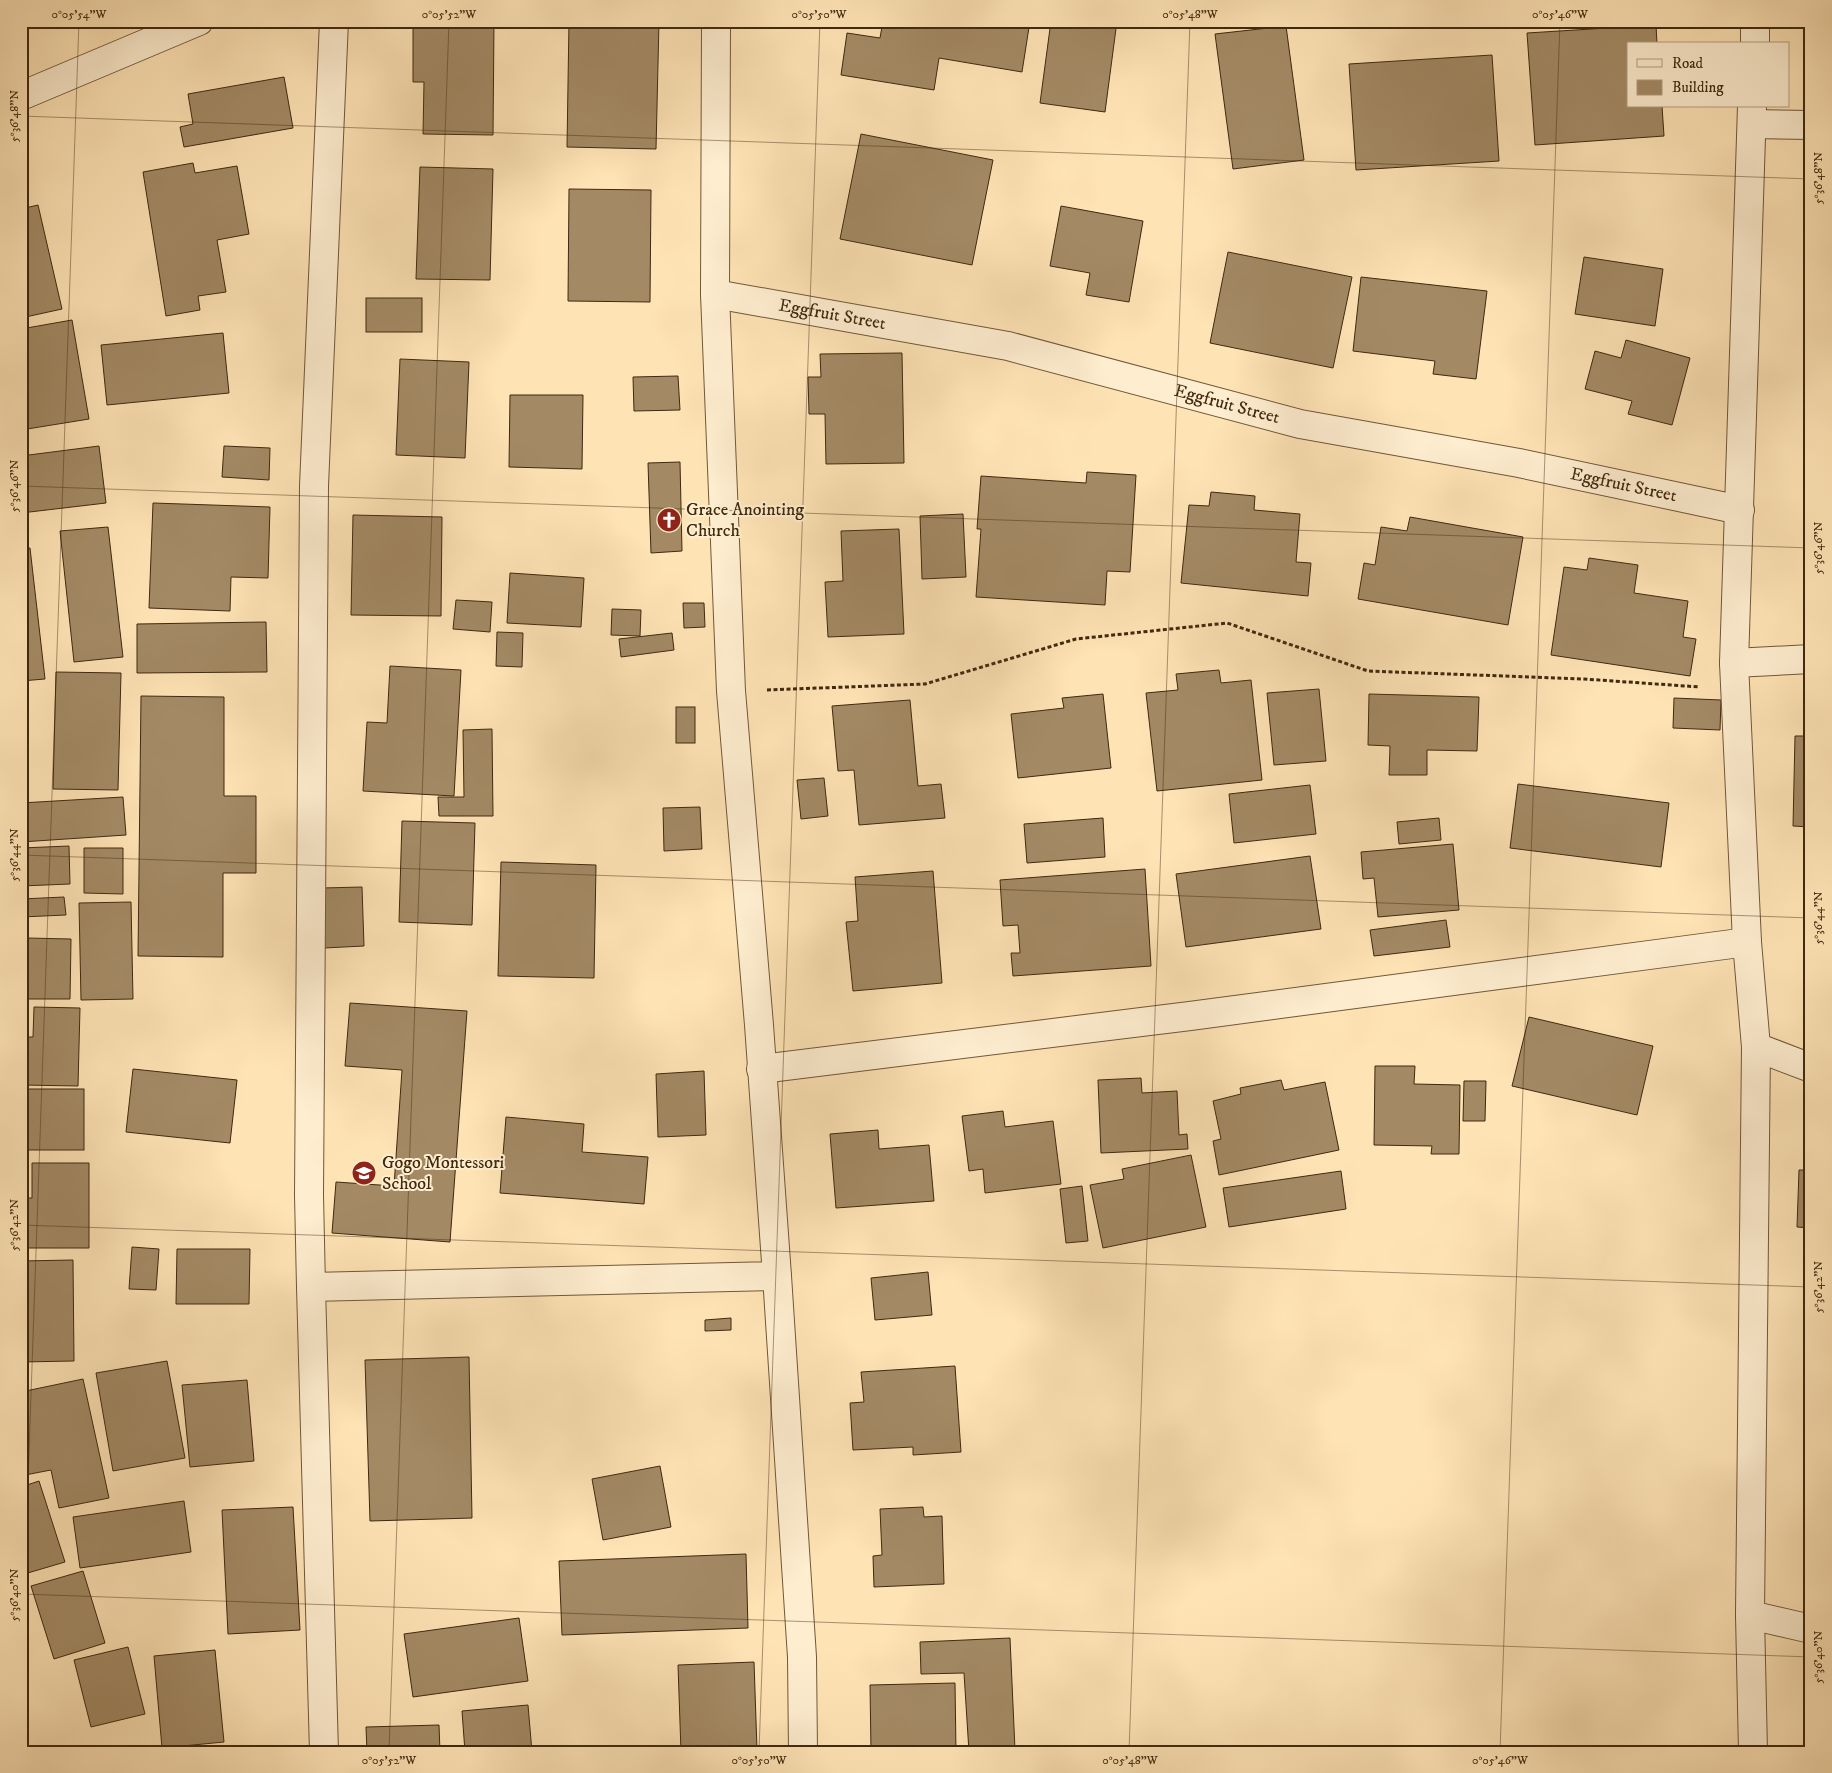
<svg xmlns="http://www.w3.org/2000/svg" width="1832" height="1773" font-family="'IM FELL DW Pica',serif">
	<rect width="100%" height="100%" fill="#fee3b5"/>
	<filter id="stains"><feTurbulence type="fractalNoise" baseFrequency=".004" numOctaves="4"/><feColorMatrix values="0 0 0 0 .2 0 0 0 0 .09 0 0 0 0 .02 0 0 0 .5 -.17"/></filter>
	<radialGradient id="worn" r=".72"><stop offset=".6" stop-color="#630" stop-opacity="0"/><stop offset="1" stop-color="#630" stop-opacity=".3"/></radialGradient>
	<g fill="#a38a65" stroke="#40290e">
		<path d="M 413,21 L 494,21 L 493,135 L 423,134 L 424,82 L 413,82 Z"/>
		<path d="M 569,21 L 659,21 L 656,149 L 567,147 Z"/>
		<path d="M 883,21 L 1030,21 L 1022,72 L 939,58 L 934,90 L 841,75 L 847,33 L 880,38 Z"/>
		<path d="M 1051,21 L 1117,21 L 1105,112 L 1040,103 Z"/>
		<path d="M 1706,21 L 1734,21 L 1734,25 L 1706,24 Z"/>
		<path d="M 1656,25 L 1657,44 L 1628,44 L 1628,106 L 1662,106 L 1664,136 L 1535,145 L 1527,33 Z"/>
		<path d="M 1286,26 L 1304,160 L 1233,169 L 1215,34 Z"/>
		<path d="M 1492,55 L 1499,161 L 1356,170 L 1349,64 Z"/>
		<path d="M 284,77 L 293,128 L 184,147 L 180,127 L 193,124 L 188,94 Z"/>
		<path d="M 861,134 L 993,160 L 972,265 L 840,239 Z"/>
		<path d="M 193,163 L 195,173 L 237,166 L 249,234 L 217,240 L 226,292 L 198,296 L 200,310 L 166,316 L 143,172 Z"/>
		<path d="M 420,167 L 493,169 L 490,280 L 416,279 Z"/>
		<path d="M 569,189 L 651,190 L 650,302 L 568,301 Z"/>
		<path d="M 38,205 L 62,309 L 21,318 L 21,209 Z"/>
		<path d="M 1061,206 L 1143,221 L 1129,302 L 1086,295 L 1090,273 L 1050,266 Z"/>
		<path d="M 1228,252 L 1352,277 L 1333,368 L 1210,343 Z"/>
		<path d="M 1584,257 L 1663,269 L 1655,326 L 1575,314 Z"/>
		<path d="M 1361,277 L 1487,291 L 1476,379 L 1433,374 L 1435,361 L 1353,351 Z"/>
		<rect x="366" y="298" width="56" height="34"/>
		<path d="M 72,320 L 89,419 L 21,430 L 21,329 Z"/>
		<path d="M 223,333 L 229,393 L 107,405 L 101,345 Z"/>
		<path d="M 1626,340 L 1690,358 L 1672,425 L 1628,414 L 1632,401 L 1585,389 L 1595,351 L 1621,358 Z"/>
		<path d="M 902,353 L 904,463 L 826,464 L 825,414 L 809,414 L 808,377 L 821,377 L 820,354 Z"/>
		<path d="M 400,359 L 469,362 L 465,458 L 396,455 Z"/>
		<path d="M 678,376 L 680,410 L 634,411 L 633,377 Z"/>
		<path d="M 510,395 L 583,395 L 582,469 L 509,467 Z"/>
		<path d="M 99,446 L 106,503 L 21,513 L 21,456 Z"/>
		<path d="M 224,446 L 270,448 L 269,480 L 222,477 Z"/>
		<path d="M 680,462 L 682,551 L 651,553 L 648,463 Z"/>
		<path d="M 1087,472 L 1136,475 L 1130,572 L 1107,571 L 1105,605 L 976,597 L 981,529 L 977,529 L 981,476 L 1086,483 Z"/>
		<path d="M 1211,492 L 1255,496 L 1254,510 L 1300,514 L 1296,562 L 1311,563 L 1308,596 L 1181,583 L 1189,505 L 1209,506 Z"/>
		<path d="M 153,503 L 270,507 L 268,578 L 231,577 L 230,611 L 149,608 Z"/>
		<path d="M 963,514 L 966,577 L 922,579 L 920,516 Z"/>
		<path d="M 353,515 L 442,517 L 441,616 L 351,615 Z"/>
		<path d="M 1410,517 L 1523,537 L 1508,625 L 1358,599 L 1364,563 L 1375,565 L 1381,527 L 1407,531 Z"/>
		<path d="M 108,527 L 123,657 L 74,662 L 60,531 Z"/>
		<path d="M 899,529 L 904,634 L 828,637 L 825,582 L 843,581 L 841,531 Z"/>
		<path d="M 30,548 L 45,679 L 21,681 L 21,549 Z"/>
		<path d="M 1589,558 L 1638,565 L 1634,593 L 1688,601 L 1683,637 L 1696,639 L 1690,676 L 1551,655 L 1564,567 L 1587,570 Z"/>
		<path d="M 510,573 L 584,578 L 581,627 L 507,623 Z"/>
		<path d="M 456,600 L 492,602 L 490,632 L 453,629 Z"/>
		<path d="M 683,603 L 704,603 L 705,627 L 684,628 Z"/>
		<path d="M 612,609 L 641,610 L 640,636 L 611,635 Z"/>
		<path d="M 266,622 L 267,672 L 137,673 L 137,624 Z"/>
		<path d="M 497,632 L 523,633 L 522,667 L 496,666 Z"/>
		<path d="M 672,633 L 674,650 L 621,657 L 619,639 Z"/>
		<path d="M 390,666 L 461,670 L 454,796 L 363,791 L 367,722 L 387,723 Z"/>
		<path d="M 1219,670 L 1221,683 L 1251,680 L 1262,780 L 1157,791 L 1146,693 L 1178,690 L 1176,674 Z"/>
		<path d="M 56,672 L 121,673 L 118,790 L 53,789 Z"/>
		<path d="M 1319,689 L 1326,761 L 1274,765 L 1267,693 Z"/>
		<path d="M 1103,694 L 1111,768 L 1018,778 L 1011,714 L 1064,708 L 1062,698 Z"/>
		<path d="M 1369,694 L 1479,697 L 1477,751 L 1427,750 L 1427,775 L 1389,775 L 1390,746 L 1368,745 Z"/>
		<path d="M 141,696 L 224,697 L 224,796 L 256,796 L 256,873 L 223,873 L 223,957 L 138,956 Z"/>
		<path d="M 1674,698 L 1721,700 L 1720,730 L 1673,728 Z"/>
		<path d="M 910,700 L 918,786 L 941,784 L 945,818 L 859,825 L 854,770 L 838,771 L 832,706 Z"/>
		<rect x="676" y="707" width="19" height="36"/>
		<path d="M 492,729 L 493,816 L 439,816 L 438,797 L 464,797 L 463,730 Z"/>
		<path d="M 1795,736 L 1811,736 L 1811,827 L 1793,826 Z"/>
		<path d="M 824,778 L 828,816 L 801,819 L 797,780 Z"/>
		<path d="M 1518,784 L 1669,803 L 1661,867 L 1510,848 Z"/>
		<path d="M 1310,785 L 1316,834 L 1234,843 L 1229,794 Z"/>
		<path d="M 123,797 L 126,835 L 21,842 L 21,803 Z"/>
		<path d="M 700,807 L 702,849 L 664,851 L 663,808 Z"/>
		<path d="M 1103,818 L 1105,857 L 1027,863 L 1024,824 Z"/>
		<path d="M 1439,818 L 1441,840 L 1399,844 L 1397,822 Z"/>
		<path d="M 402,821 L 475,823 L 472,925 L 399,922 Z"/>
		<path d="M 1453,844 L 1459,910 L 1378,917 L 1374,878 L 1363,879 L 1361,852 Z"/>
		<path d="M 69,846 L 70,884 L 21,886 L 21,848 Z"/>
		<path d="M 84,848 L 123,848 L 123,894 L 84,893 Z"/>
		<path d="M 1310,856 L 1321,929 L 1186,947 L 1176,874 Z"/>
		<path d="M 501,862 L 596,865 L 594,978 L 498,976 Z"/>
		<path d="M 1145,869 L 1151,966 L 1013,976 L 1011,953 L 1020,953 L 1018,925 L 1003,926 L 1000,880 Z"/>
		<path d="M 933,871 L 942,983 L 853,991 L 846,922 L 858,921 L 855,877 Z"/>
		<path d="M 362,887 L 364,946 L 324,948 L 322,888 Z"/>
		<path d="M 64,897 L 66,915 L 21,917 L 21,899 Z"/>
		<path d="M 131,902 L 133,999 L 81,1000 L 79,903 Z"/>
		<path d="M 1446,920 L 1450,947 L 1374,956 L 1370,930 Z"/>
		<path d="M 27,938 L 71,939 L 70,999 L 27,999 Z"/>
		<path d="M 350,1003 L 467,1011 L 450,1242 L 332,1233 L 336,1182 L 394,1186 L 402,1070 L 345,1066 Z"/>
		<path d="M 34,1007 L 80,1008 L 78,1086 L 21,1085 L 21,1037 L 33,1037 Z"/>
		<path d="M 1529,1017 L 1653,1046 L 1637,1115 L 1512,1086 Z"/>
		<path d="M 1375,1066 L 1415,1066 L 1414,1084 L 1460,1085 L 1459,1154 L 1431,1154 L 1432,1146 L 1374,1145 Z"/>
		<path d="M 133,1069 L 237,1080 L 230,1143 L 126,1132 Z"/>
		<path d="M 704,1071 L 706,1135 L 658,1137 L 656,1074 Z"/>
		<path d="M 1141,1078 L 1142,1093 L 1177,1091 L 1179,1135 L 1187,1134 L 1188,1149 L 1101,1153 L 1098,1080 Z"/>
		<path d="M 1281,1080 L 1284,1090 L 1325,1082 L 1339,1150 L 1219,1175 L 1213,1141 L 1221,1139 L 1213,1101 L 1241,1094 L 1240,1088 Z"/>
		<path d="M 1464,1081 L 1486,1081 L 1485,1121 L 1463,1121 Z"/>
		<rect x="21" y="1089" width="63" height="61"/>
		<path d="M 1003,1111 L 1005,1127 L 1053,1121 L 1061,1184 L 985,1193 L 983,1169 L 969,1171 L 962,1116 Z"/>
		<path d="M 506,1117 L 584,1124 L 582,1152 L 648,1157 L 644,1204 L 500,1193 Z"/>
		<path d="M 878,1130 L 879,1149 L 929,1145 L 934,1201 L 836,1208 L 830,1134 Z"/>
		<path d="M 1191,1155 L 1206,1227 L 1103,1248 L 1090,1185 L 1124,1179 L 1122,1169 Z"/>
		<path d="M 32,1163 L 89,1163 L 89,1248 L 21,1248 L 21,1198 L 32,1198 Z"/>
		<path d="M 1799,1170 L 1811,1170 L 1811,1228 L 1797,1227 Z"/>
		<path d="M 1341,1171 L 1346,1209 L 1229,1227 L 1223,1188 Z"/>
		<path d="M 1082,1186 L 1088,1241 L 1066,1243 L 1060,1189 Z"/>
		<path d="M 132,1247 L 159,1249 L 156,1290 L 129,1289 Z"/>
		<path d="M 177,1249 L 250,1249 L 249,1304 L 176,1304 Z"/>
		<path d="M 73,1260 L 74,1361 L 21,1362 L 21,1261 Z"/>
		<path d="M 928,1272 L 932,1315 L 875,1320 L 871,1278 Z"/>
		<path d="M 731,1318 L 731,1330 L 705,1331 L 705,1320 Z"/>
		<path d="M 469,1357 L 472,1518 L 370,1521 L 365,1360 Z"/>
		<path d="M 167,1361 L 185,1458 L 113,1471 L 96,1373 Z"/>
		<path d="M 955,1366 L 961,1452 L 913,1455 L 913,1447 L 853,1450 L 850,1403 L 864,1402 L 861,1372 Z"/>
		<path d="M 83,1379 L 109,1498 L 59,1508 L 51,1470 L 25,1475 L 21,1459 L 21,1392 Z"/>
		<path d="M 247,1380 L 254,1461 L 190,1467 L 182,1385 Z"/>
		<path d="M 660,1466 L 671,1527 L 603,1540 L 592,1479 Z"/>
		<path d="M 39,1481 L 65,1562 L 21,1575 L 21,1487 Z"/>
		<path d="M 184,1501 L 191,1552 L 80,1568 L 73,1517 Z"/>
		<path d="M 293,1507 L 300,1630 L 228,1634 L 222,1510 Z"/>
		<path d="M 923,1507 L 924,1517 L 942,1516 L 944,1584 L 874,1587 L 873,1556 L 882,1555 L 880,1509 Z"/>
		<path d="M 1811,1523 L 1811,1554 L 1806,1554 Z"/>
		<path d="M 746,1554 L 748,1628 L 562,1635 L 559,1561 Z"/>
		<path d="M 83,1571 L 105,1643 L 54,1659 L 31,1586 Z"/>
		<path d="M 519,1618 L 528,1681 L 413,1697 L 404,1634 Z"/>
		<path d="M 1010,1638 L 1015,1750 L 969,1752 L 964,1673 L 921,1674 L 920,1642 Z"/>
		<path d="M 128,1647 L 145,1714 L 91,1727 L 74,1660 Z"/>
		<path d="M 215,1650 L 224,1742 L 162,1748 L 154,1656 Z"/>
		<path d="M 754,1662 L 757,1750 L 681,1752 L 678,1665 Z"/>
		<path d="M 955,1683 L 956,1752 L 871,1751 L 870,1685 Z"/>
		<path d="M 528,1705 L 532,1752 L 465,1752 L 462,1711 Z"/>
		<path d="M 439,1725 L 440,1752 L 367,1752 L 366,1727 Z"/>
	</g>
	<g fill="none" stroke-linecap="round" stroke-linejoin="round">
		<defs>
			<g id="minor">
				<path d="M 334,21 L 314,486 L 309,1195 L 311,1287 L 777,1276 L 759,1025 L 731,691 L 715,294 L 716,21"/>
				<path d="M 1755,44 L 1755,21"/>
				<path d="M 21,96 L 199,21"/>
				<path d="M 1752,124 L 1811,125"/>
				<path id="s1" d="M 715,294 L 1008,346 L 1300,424 L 1519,463 L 1740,510"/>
				<path d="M 1734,663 L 1811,659"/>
				<path d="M 1747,942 L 1756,1047 L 1811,1068"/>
				<path d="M 1756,1047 L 1750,1615 L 1811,1629"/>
				<path d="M 761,1069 L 1190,1016 L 1747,942 L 1734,663 L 1752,106"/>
				<path d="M 777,1276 L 802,1657 L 803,1752"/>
				<path d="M 311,1287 L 324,1752"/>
				<path d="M 1750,1615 L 1753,1752"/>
			</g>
		</defs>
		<use href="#minor" stroke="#705838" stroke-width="30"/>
		<path stroke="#40290e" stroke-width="3" stroke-dasharray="4 2.5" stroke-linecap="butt" d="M 767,690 L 925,684 L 1076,639 L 1227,623 L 1368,671 L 1584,679 L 1700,687"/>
		<use href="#minor" stroke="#feedcf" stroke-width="28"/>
	</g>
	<path fill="none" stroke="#40290e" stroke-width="1" stroke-opacity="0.45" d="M 21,116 L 1811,179M 21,486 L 1811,548M 21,855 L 1811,918M 21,1225 L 1811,1287M 21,1594 L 1811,1657M 21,1682 L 79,21M 389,1752 L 449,21M 759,1752 L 820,21M 1129,1752 L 1190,21M 1500,1752 L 1560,21"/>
	<defs>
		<symbol id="church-disc" viewBox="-11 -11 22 22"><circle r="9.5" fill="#8f2418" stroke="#feedcf"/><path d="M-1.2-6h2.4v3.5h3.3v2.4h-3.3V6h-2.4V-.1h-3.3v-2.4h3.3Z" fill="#fff"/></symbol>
		<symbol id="school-disc" viewBox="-11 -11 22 22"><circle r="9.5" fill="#8f2418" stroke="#feedcf"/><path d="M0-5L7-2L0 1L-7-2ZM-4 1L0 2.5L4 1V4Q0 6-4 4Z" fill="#fff"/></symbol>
	</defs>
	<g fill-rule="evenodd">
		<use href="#church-disc" x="655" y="506" width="28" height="28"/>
		<use href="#school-disc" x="350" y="1159" width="28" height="28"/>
	</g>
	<g text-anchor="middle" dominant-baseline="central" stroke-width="4" stroke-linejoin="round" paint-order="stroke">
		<g font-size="18" fill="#40290e" stroke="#feedcf">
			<text stroke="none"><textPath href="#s1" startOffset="119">Eggfruit Street</textPath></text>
			<text stroke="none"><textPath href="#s1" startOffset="524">Eggfruit Street</textPath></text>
			<text stroke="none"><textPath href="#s1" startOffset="929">Eggfruit Street</textPath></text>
		</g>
		<g font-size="18" fill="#40290e" stroke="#feedcf" text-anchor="start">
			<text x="686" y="510">Grace Anointing<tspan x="686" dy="21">Church</tspan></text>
			<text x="382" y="1163">Gogo Montessori<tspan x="382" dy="21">School</tspan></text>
		</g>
	</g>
	<rect width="1832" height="1773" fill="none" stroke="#fee3b5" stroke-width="55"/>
	<rect x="1627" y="42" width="162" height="65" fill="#feedcf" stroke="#b29f82"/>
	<rect x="1637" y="59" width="25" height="8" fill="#feedcf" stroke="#b29f82"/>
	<text x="1672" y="68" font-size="15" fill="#40290e">Road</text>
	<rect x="1637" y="80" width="25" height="15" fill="#a38a65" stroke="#b29f82"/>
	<text x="1672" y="92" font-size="15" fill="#40290e">Building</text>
	<rect x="28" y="28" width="1776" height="1718" fill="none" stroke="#40290e" stroke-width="2"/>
	<g font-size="12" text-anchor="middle" fill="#40290e">
		<text x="79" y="18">0°05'54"W</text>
		<text x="449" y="18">0°05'52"W</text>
		<text x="819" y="18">0°05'50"W</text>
		<text x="1190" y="18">0°05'48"W</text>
		<text x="1560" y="18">0°05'46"W</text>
		<text transform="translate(14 116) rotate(-90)" y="4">5°36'48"N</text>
		<text transform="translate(1818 178) rotate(-90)" y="4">5°36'48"N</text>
		<text transform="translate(14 486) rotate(-90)" y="4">5°36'46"N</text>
		<text transform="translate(1818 548) rotate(-90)" y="4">5°36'46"N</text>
		<text transform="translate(14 855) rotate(-90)" y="4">5°36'44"N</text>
		<text transform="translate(1818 918) rotate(-90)" y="4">5°36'44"N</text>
		<text transform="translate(14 1225) rotate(-90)" y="4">5°36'42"N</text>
		<text transform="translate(1818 1287) rotate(-90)" y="4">5°36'42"N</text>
		<text transform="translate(14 1595) rotate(-90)" y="4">5°36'40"N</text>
		<text transform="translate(1818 1657) rotate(-90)" y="4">5°36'40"N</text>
		<text x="389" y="1764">0°05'52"W</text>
		<text x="759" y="1764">0°05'50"W</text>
		<text x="1130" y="1764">0°05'48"W</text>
		<text x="1500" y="1764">0°05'46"W</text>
	</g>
	<rect width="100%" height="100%" filter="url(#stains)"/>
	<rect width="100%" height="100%" fill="url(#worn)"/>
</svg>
